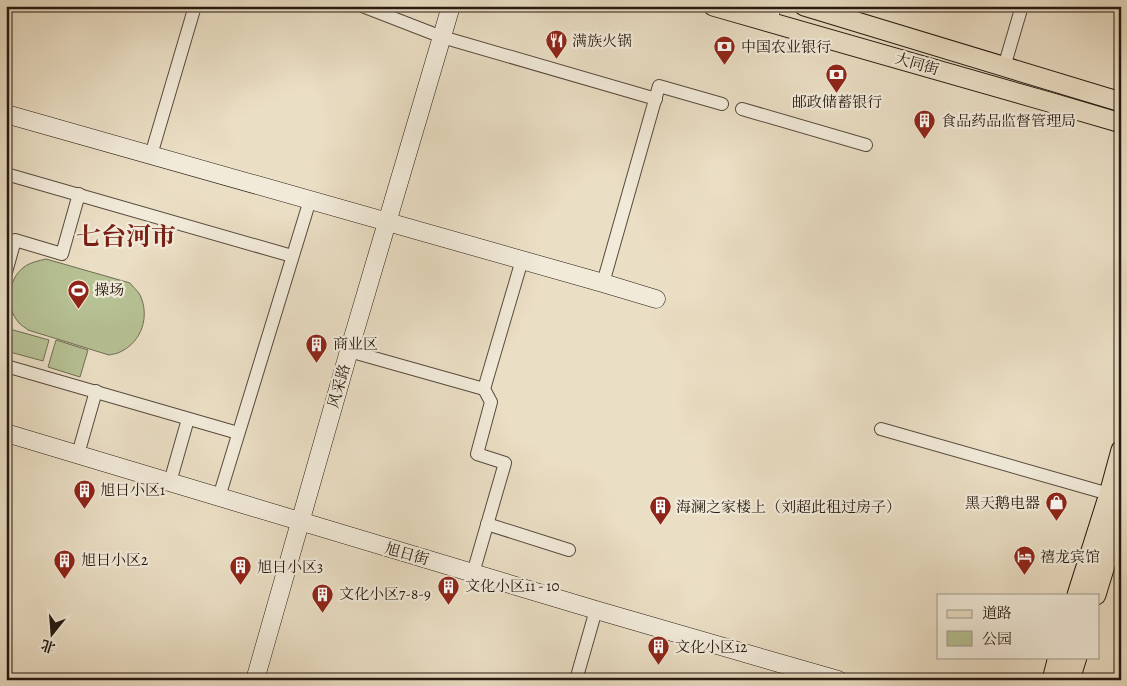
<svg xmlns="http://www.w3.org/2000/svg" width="1127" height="686" font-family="Alegreya,'Noto Serif SC',serif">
	<rect width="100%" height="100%" fill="#eadec4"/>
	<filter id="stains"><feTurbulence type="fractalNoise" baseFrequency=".004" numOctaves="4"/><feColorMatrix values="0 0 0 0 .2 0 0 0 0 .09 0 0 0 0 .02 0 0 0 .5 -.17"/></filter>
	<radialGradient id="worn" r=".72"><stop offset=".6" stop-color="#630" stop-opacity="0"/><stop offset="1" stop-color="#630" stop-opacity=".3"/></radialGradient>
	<g fill="#b6c194" stroke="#6e6d52">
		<path d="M 46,259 L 130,283 C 133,287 137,290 140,295 C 150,316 142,342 120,352 C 117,354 112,354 109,355 L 28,330 C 26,328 22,326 19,323 C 5,307 7,280 24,267 C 31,262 38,261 46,259 Z"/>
		<path d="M 6,328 L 49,340 L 43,361 L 6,351 Z"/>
		<path d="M 56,340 L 88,350 L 80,377 L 48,367 Z"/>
	</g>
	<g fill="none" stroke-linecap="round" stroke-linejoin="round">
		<defs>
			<g id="street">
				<path d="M 362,6 L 442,37 L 656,99"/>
				<path d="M 6,9 L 7,6"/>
				<path d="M 1004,67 L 1022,6"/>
				<path d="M 742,109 L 866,145"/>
				<path d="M 151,155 L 195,6"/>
				<path d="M 6,174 L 292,256"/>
				<path d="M 6,272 L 15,240 L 62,254 L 79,194"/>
				<path d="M 603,283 L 659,86 L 722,104"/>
				<path d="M 349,351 L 484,389 L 522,260"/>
				<path d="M 6,366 L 238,433"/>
				<path d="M 881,429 L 1109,494"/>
				<path d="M 78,454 L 96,391"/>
				<path d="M 170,482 L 188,419"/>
				<path d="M 219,497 L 310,200"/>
				<path d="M 487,524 L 569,550"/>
				<path d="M 473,573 L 505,463 L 477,454 L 491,402 L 484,389"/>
				<path d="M 576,680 L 596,610"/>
			</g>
			<g id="secondary">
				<path d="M 768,22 L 772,6"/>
				<path d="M 6,114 L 603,283 L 656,299"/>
				<path d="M 6,433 L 596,610 L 838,680"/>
				<path d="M 255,680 L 349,351 L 451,6"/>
			</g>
			<g id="primary">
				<path d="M 713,6 L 1049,102 L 1121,123"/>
				<path d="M 804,6 L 1121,102"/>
				<path d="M 1077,595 L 1109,494 L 1121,450"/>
				<path d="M 1096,595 L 1121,513"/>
				<path d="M 1052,680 L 1058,657"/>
				<path d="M 1070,680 L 1077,657"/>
			</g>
		</defs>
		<use href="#street" stroke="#574a3d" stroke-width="14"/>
		<use href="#secondary" stroke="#261910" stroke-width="19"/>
		<use href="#primary" stroke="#261910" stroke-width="21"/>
		<use href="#street" stroke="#f1ead9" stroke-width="12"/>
		<use href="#secondary" stroke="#f1ead9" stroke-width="18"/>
		<use href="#primary" stroke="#eadec4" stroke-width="19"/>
	</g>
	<defs>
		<symbol id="restaurant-pin" viewBox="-11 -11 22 30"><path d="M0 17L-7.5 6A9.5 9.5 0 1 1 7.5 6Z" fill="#8f2418" stroke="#f1ead9"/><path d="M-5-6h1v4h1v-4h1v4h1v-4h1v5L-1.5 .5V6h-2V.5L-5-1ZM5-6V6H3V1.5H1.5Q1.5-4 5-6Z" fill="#fff"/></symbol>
		<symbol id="bank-pin" viewBox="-11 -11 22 30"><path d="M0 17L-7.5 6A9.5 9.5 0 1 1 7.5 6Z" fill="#8f2418" stroke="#f1ead9"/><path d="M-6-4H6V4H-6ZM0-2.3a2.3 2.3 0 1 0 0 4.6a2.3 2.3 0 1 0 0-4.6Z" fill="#fff"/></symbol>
		<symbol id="building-pin" viewBox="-11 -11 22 30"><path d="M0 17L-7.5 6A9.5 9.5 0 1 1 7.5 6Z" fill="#8f2418" stroke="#f1ead9"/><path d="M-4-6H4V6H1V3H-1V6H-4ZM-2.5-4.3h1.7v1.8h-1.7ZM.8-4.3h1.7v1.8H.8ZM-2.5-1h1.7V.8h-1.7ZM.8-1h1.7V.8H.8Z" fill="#fff"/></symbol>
		<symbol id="stadium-pin" viewBox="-11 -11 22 30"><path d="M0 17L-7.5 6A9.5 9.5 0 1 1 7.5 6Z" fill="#8f2418" stroke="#f1ead9"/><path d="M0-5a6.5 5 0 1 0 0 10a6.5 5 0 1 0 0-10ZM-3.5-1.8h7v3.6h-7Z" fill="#fff"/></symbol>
		<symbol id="shop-pin" viewBox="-11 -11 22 30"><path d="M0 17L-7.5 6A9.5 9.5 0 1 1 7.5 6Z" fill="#8f2418" stroke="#f1ead9"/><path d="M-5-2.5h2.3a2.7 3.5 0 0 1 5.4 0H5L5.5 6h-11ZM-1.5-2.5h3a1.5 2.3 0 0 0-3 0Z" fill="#fff"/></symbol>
		<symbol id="hotel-pin" viewBox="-11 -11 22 30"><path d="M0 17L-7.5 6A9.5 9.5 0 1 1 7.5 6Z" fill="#8f2418" stroke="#f1ead9"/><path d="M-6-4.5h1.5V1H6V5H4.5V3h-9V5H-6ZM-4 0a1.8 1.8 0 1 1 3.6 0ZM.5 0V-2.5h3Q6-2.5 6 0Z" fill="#fff"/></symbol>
	</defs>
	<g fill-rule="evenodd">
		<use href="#restaurant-pin" x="544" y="28" width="25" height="34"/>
		<use href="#bank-pin" x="712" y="34" width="25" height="34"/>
		<use href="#bank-pin" x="824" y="62" width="25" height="34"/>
		<use href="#building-pin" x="912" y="108" width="25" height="34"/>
		<use href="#stadium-pin" x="66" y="278" width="25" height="34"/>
		<use href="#building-pin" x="304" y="332" width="25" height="34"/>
		<use href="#building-pin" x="72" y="478" width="25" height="34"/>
		<use href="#shop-pin" x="1044" y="490" width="25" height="34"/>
		<use href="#building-pin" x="648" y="494" width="25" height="34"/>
		<use href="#hotel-pin" x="1012" y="544" width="25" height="34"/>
		<use href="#building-pin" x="52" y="548" width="25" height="34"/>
		<use href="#building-pin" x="228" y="554" width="25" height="34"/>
		<use href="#building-pin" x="436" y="574" width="25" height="34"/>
		<use href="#building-pin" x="310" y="582" width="25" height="34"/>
		<use href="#building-pin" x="646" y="634" width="25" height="34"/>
	</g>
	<g text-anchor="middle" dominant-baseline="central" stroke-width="4.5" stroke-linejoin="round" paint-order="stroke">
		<g font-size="15" fill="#261910" stroke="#f1ead9" text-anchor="start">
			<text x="572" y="41">满族火锅</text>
			<text x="741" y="47">中国农业银行</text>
			<text x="837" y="102" text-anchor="middle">邮政储蓄银行</text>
			<text x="941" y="121">食品药品监督管理局</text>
			<text x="94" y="290">操场</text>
			<text x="333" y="344">商业区</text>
			<text x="100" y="490">旭日小区1</text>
			<text x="1040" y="503" text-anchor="end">黑天鹅电器</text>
			<text x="676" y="507">海澜之家楼上（刘超此租过房子）</text>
			<text x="1040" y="557">禧龙宾馆</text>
			<text x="81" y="560">旭日小区2</text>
			<text x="257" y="567">旭日小区3</text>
			<text x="465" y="586">文化小区11 - 10</text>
			<text x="339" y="594">文化小区7-8-9</text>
			<text x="675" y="647">文化小区12</text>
		</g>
		<g font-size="15" fill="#261910" stroke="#f1ead9">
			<text transform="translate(917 64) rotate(16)">大同街</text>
			<text transform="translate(339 386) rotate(-74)">风采路</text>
			<text transform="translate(407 554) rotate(16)">旭日街</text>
		</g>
		<g font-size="25" font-weight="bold" fill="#7a1f14" stroke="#f1ead9">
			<text x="126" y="237">七台河市</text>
		</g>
	</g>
	<rect width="1127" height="686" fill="none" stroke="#eadec4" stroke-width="25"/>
	<rect x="8" y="8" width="1112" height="671" fill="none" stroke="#261910" stroke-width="2.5"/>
	<rect x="12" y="12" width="1102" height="661" fill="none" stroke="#261910"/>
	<rect x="937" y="594" width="162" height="65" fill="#f1ead9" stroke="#a09689"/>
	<rect x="947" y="610" width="25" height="8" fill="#eadec4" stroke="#a09689"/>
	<text x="982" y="618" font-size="15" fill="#261910">道路</text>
	<rect x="947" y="631" width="25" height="15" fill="#b6c194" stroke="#a09689"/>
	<text x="982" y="644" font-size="15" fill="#261910">公园</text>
	<g transform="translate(52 634) rotate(197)" stroke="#f1ead9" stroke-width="4" paint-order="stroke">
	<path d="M0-4L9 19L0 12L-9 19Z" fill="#261910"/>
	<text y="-8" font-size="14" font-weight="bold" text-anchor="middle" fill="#261910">北</text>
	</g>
	<rect width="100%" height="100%" filter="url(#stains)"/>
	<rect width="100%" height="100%" fill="url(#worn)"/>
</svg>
